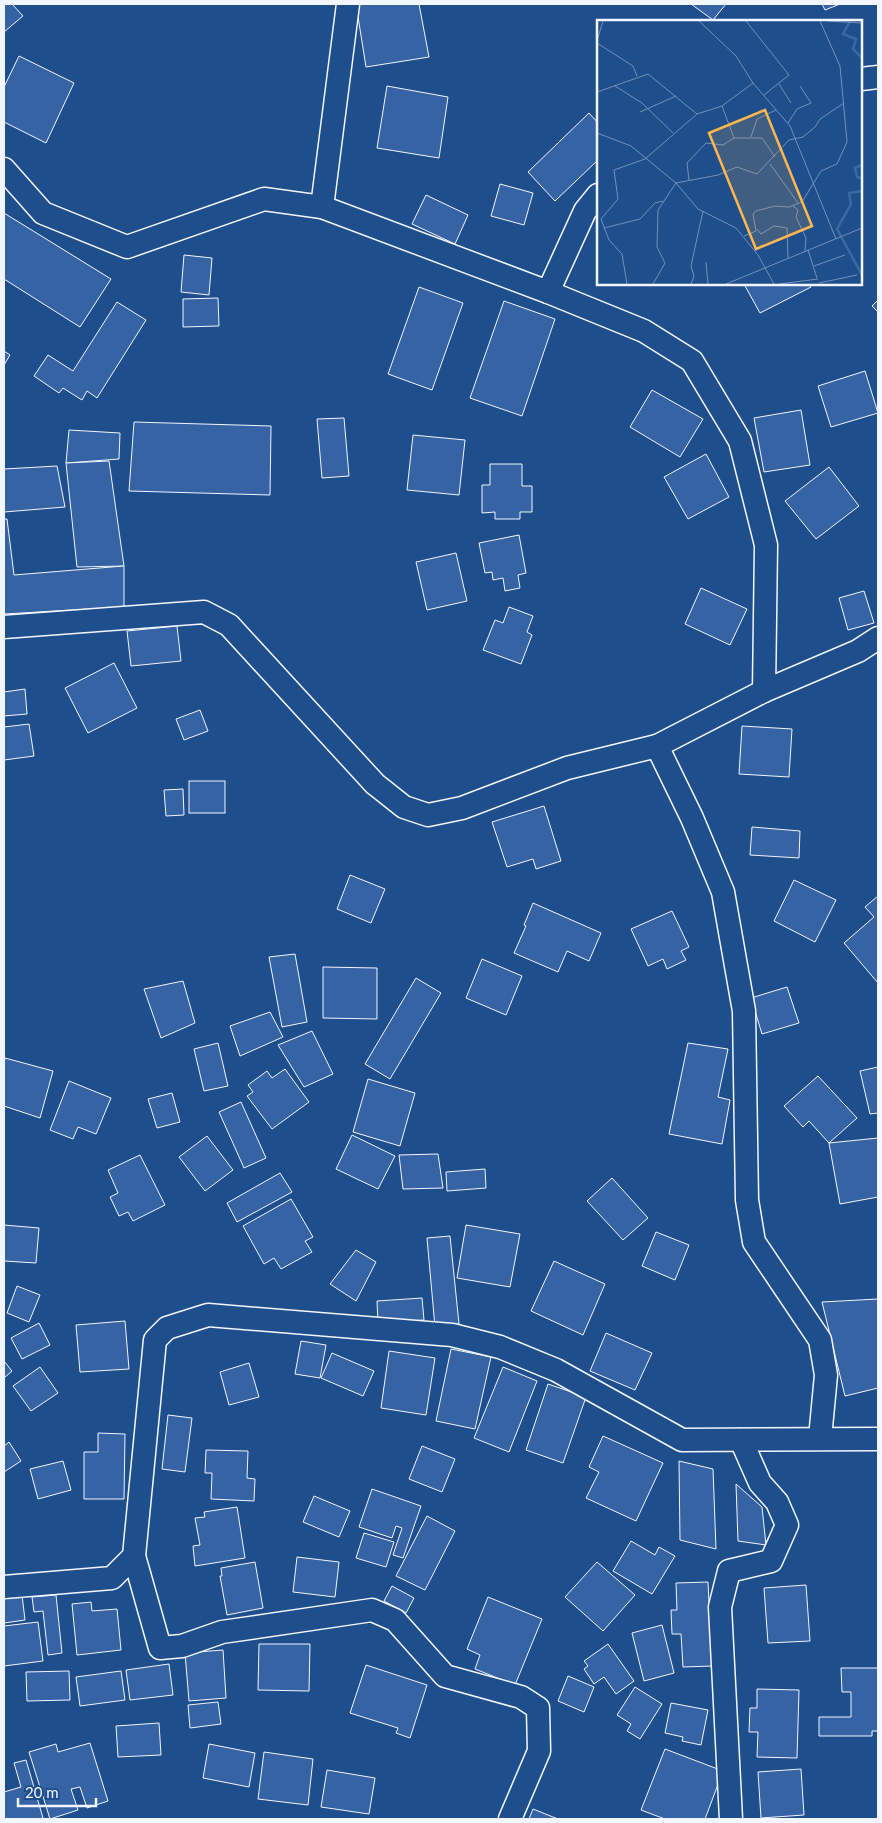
<svg xmlns="http://www.w3.org/2000/svg" width="882" height="1823" font-family="Lato,sans-serif">
	<rect width="100%" height="100%" fill="#1f4e8c"/>
	<g fill="#3563a3" stroke="#f2f6ff">
		<path d="M 4,4 L 12,4 L 23,16 L 4,32 Z"/>
		<path d="M 356,4 L 419,4 L 429,57 L 366,67 Z"/>
		<path d="M 691,4 L 726,4 L 713,20 Z"/>
		<path d="M 822,4 L 840,4 L 825,10 Z"/>
		<path d="M 19,56 L 74,83 L 46,143 L 4,122 L 4,87 Z"/>
		<path d="M 387,86 L 448,97 L 439,158 L 377,148 Z"/>
		<path d="M 589,113 L 598,123 L 598,160 L 555,201 L 528,172 Z"/>
		<path d="M 500,184 L 533,193 L 524,225 L 491,216 Z"/>
		<path d="M 426,195 L 468,215 L 455,244 L 412,224 Z"/>
		<path d="M 4,213 L 111,279 L 80,327 L 4,279 Z"/>
		<path d="M 184,255 L 212,258 L 209,295 L 181,292 Z"/>
		<path d="M 744,284 L 809,284 L 811,287 L 760,313 Z"/>
		<path d="M 419,287 L 463,303 L 432,390 L 388,374 Z"/>
		<path d="M 218,298 L 219,326 L 183,327 L 183,299 Z"/>
		<path d="M 878,300 L 878,312 L 872,306 Z"/>
		<path d="M 504,301 L 555,319 L 522,416 L 470,398 Z"/>
		<path d="M 117,302 L 146,320 L 97,398 L 87,391 L 82,400 L 63,388 L 59,393 L 34,376 L 48,355 L 73,371 Z"/>
		<path d="M 4,351 L 10,355 L 4,365 Z"/>
		<path d="M 865,371 L 878,413 L 831,427 L 818,386 Z"/>
		<path d="M 652,390 L 703,419 L 680,457 L 630,427 Z"/>
		<path d="M 801,410 L 810,465 L 764,472 L 754,418 Z"/>
		<path d="M 344,418 L 349,476 L 322,478 L 317,419 Z"/>
		<path d="M 134,422 L 271,426 L 270,495 L 129,491 Z"/>
		<path d="M 69,430 L 120,433 L 119,459 L 66,463 Z"/>
		<path d="M 413,435 L 465,440 L 459,495 L 407,490 Z"/>
		<path d="M 706,454 L 729,497 L 688,519 L 664,477 Z"/>
		<path d="M 109,461 L 124,566 L 77,567 L 66,463 Z"/>
		<path d="M 490,464 L 522,464 L 522,486 L 532,486 L 532,512 L 520,512 L 520,519 L 495,519 L 495,512 L 482,513 L 482,485 L 490,485 Z"/>
		<path d="M 57,466 L 65,507 L 4,512 L 4,469 Z"/>
		<path d="M 829,467 L 859,506 L 816,539 L 785,501 Z"/>
		<path d="M 4,519 L 7,519 L 14,575 L 124,566 L 124,607 L 4,614 Z"/>
		<path d="M 519,535 L 526,573 L 518,575 L 520,588 L 505,591 L 503,578 L 493,580 L 492,572 L 485,573 L 479,543 Z"/>
		<path d="M 456,553 L 467,601 L 427,610 L 416,562 Z"/>
		<path d="M 701,588 L 747,609 L 730,645 L 685,624 Z"/>
		<path d="M 864,591 L 874,623 L 848,630 L 839,598 Z"/>
		<path d="M 509,607 L 533,616 L 527,632 L 532,635 L 521,664 L 483,650 L 495,620 L 503,623 Z"/>
		<path d="M 177,626 L 181,661 L 131,666 L 127,631 Z"/>
		<path d="M 114,663 L 137,708 L 88,733 L 65,688 Z"/>
		<path d="M 25,689 L 27,714 L 4,716 L 4,692 Z"/>
		<path d="M 200,710 L 208,731 L 184,740 L 176,719 Z"/>
		<path d="M 29,724 L 34,756 L 4,760 L 4,727 Z"/>
		<path d="M 742,726 L 792,729 L 789,777 L 739,774 Z"/>
		<rect x="189" y="781" width="36" height="32"/>
		<path d="M 183,789 L 184,815 L 166,816 L 164,790 Z"/>
		<path d="M 544,806 L 561,861 L 536,869 L 533,859 L 507,867 L 492,822 Z"/>
		<path d="M 752,827 L 800,831 L 799,858 L 750,855 Z"/>
		<path d="M 350,875 L 385,889 L 371,923 L 337,909 Z"/>
		<path d="M 794,880 L 836,900 L 815,942 L 774,921 Z"/>
		<path d="M 878,896 L 878,983 L 844,943 L 874,917 L 865,907 Z"/>
		<path d="M 533,903 L 601,933 L 589,961 L 567,951 L 558,972 L 514,953 L 526,926 L 524,925 Z"/>
		<path d="M 672,911 L 689,947 L 681,951 L 686,960 L 667,969 L 663,959 L 648,966 L 631,929 Z"/>
		<path d="M 295,954 L 307,1022 L 282,1027 L 269,957 Z"/>
		<path d="M 482,959 L 522,976 L 506,1015 L 466,998 Z"/>
		<path d="M 323,967 L 377,968 L 377,1019 L 323,1018 Z"/>
		<path d="M 416,978 L 441,993 L 390,1079 L 365,1064 Z"/>
		<path d="M 183,981 L 195,1023 L 161,1038 L 144,989 Z"/>
		<path d="M 787,987 L 799,1023 L 762,1034 L 751,998 Z"/>
		<path d="M 270,1012 L 283,1037 L 240,1056 L 230,1026 Z"/>
		<path d="M 312,1031 L 333,1074 L 304,1087 L 278,1045 Z"/>
		<path d="M 218,1043 L 228,1086 L 204,1091 L 194,1049 Z"/>
		<path d="M 688,1043 L 728,1049 L 718,1097 L 730,1100 L 722,1144 L 669,1134 Z"/>
		<path d="M 5,1058 L 53,1071 L 40,1118 L 4,1106 L 4,1064 Z"/>
		<path d="M 878,1067 L 878,1113 L 870,1114 L 860,1071 Z"/>
		<path d="M 285,1069 L 309,1102 L 272,1129 L 247,1096 L 253,1092 L 248,1085 L 267,1071 L 272,1078 Z"/>
		<path d="M 818,1076 L 857,1118 L 829,1143 L 809,1121 L 803,1127 L 784,1106 Z"/>
		<path d="M 368,1079 L 415,1093 L 400,1146 L 353,1132 Z"/>
		<path d="M 69,1081 L 111,1098 L 96,1134 L 78,1127 L 73,1139 L 50,1130 Z"/>
		<path d="M 172,1093 L 180,1122 L 157,1128 L 148,1099 Z"/>
		<path d="M 241,1102 L 266,1158 L 244,1168 L 219,1112 Z"/>
		<path d="M 352,1135 L 395,1156 L 378,1189 L 336,1169 Z"/>
		<path d="M 207,1136 L 233,1170 L 205,1191 L 179,1157 Z"/>
		<path d="M 878,1138 L 878,1197 L 840,1204 L 829,1143 Z"/>
		<path d="M 438,1154 L 443,1188 L 403,1189 L 399,1155 Z"/>
		<path d="M 140,1155 L 165,1205 L 133,1221 L 128,1212 L 119,1216 L 110,1197 L 118,1193 L 108,1170 Z"/>
		<path d="M 485,1169 L 486,1188 L 447,1191 L 446,1172 Z"/>
		<path d="M 280,1173 L 292,1192 L 237,1222 L 227,1203 Z"/>
		<path d="M 612,1178 L 648,1218 L 623,1240 L 587,1201 Z"/>
		<path d="M 291,1199 L 313,1237 L 305,1241 L 312,1252 L 281,1269 L 274,1258 L 264,1264 L 243,1226 Z"/>
		<path d="M 4,1225 L 39,1228 L 36,1263 L 4,1261 Z"/>
		<path d="M 466,1225 L 520,1234 L 510,1287 L 457,1278 Z"/>
		<path d="M 656,1232 L 689,1245 L 675,1280 L 642,1266 Z"/>
		<path d="M 450,1236 L 459,1324 L 435,1327 L 427,1238 Z"/>
		<path d="M 356,1250 L 376,1262 L 356,1301 L 330,1284 Z"/>
		<path d="M 554,1261 L 605,1284 L 583,1335 L 531,1311 Z"/>
		<path d="M 17,1286 L 40,1295 L 29,1322 L 7,1313 Z"/>
		<path d="M 422,1298 L 424,1320 L 378,1323 L 377,1301 Z"/>
		<path d="M 878,1299 L 878,1388 L 845,1396 L 822,1302 Z"/>
		<path d="M 125,1321 L 129,1369 L 80,1372 L 76,1325 Z"/>
		<path d="M 39,1323 L 50,1345 L 22,1359 L 11,1338 Z"/>
		<path d="M 606,1333 L 652,1353 L 635,1390 L 590,1371 Z"/>
		<path d="M 301,1341 L 326,1345 L 320,1378 L 295,1374 Z"/>
		<path d="M 451,1349 L 491,1357 L 475,1429 L 436,1421 Z"/>
		<path d="M 389,1351 L 435,1358 L 426,1415 L 381,1408 Z"/>
		<path d="M 332,1353 L 374,1371 L 363,1396 L 321,1378 Z"/>
		<path d="M 4,1361 L 12,1371 L 4,1378 Z"/>
		<path d="M 249,1363 L 259,1397 L 229,1405 L 220,1372 Z"/>
		<path d="M 40,1367 L 58,1393 L 31,1411 L 13,1386 Z"/>
		<path d="M 503,1367 L 537,1381 L 509,1452 L 474,1438 Z"/>
		<path d="M 548,1384 L 586,1397 L 563,1463 L 526,1450 Z"/>
		<path d="M 168,1415 L 192,1418 L 185,1472 L 162,1469 Z"/>
		<path d="M 98,1433 L 125,1434 L 124,1499 L 84,1499 L 84,1452 L 98,1452 Z"/>
		<path d="M 603,1436 L 663,1463 L 636,1521 L 586,1498 L 599,1472 L 589,1467 Z"/>
		<path d="M 9,1442 L 21,1461 L 4,1472 L 4,1446 Z"/>
		<path d="M 422,1446 L 455,1459 L 442,1492 L 409,1479 Z"/>
		<path d="M 206,1450 L 248,1451 L 247,1478 L 255,1479 L 254,1501 L 211,1499 L 212,1473 L 205,1473 Z"/>
		<path d="M 63,1461 L 71,1490 L 38,1499 L 30,1469 Z"/>
		<path d="M 679,1461 L 713,1469 L 716,1549 L 680,1540 Z"/>
		<path d="M 736,1484 L 762,1507 L 766,1545 L 738,1541 Z"/>
		<path d="M 372,1489 L 421,1506 L 403,1558 L 393,1555 L 402,1528 L 396,1526 L 392,1538 L 359,1527 Z"/>
		<path d="M 314,1496 L 350,1511 L 339,1537 L 303,1522 Z"/>
		<path d="M 237,1507 L 245,1558 L 195,1566 L 193,1546 L 200,1545 L 195,1518 L 205,1517 L 204,1512 Z"/>
		<path d="M 427,1516 L 455,1531 L 425,1590 L 396,1576 Z"/>
		<path d="M 364,1533 L 394,1542 L 386,1567 L 356,1558 Z"/>
		<path d="M 631,1541 L 655,1555 L 659,1547 L 675,1556 L 652,1594 L 613,1571 Z"/>
		<path d="M 297,1557 L 339,1562 L 335,1597 L 293,1592 Z"/>
		<path d="M 255,1562 L 263,1608 L 227,1615 L 220,1576 L 222,1576 L 221,1568 Z"/>
		<path d="M 597,1562 L 635,1595 L 603,1631 L 565,1597 Z"/>
		<path d="M 708,1582 L 712,1666 L 683,1667 L 681,1634 L 672,1634 L 671,1610 L 677,1610 L 676,1583 Z"/>
		<path d="M 806,1585 L 810,1641 L 768,1643 L 764,1588 Z"/>
		<path d="M 392,1586 L 414,1598 L 406,1613 L 384,1601 Z"/>
		<path d="M 22,1595 L 25,1620 L 4,1623 L 4,1598 Z"/>
		<path d="M 56,1595 L 62,1653 L 48,1655 L 43,1611 L 34,1612 L 32,1597 Z"/>
		<path d="M 488,1597 L 542,1619 L 515,1685 L 475,1669 L 480,1655 L 467,1649 Z"/>
		<path d="M 91,1602 L 92,1611 L 117,1609 L 121,1650 L 77,1655 L 72,1604 Z"/>
		<path d="M 38,1622 L 43,1661 L 4,1666 L 4,1626 Z"/>
		<path d="M 662,1625 L 674,1673 L 644,1681 L 632,1633 Z"/>
		<path d="M 259,1644 L 310,1644 L 309,1691 L 258,1690 Z"/>
		<path d="M 608,1644 L 634,1681 L 616,1694 L 604,1677 L 594,1684 L 584,1669 L 588,1666 L 584,1661 Z"/>
		<path d="M 223,1650 L 226,1698 L 189,1701 L 185,1653 Z"/>
		<path d="M 169,1664 L 173,1695 L 130,1700 L 126,1670 Z"/>
		<path d="M 366,1665 L 427,1685 L 410,1738 L 396,1733 L 398,1728 L 350,1713 Z"/>
		<path d="M 841,1668 L 878,1668 L 878,1731 L 872,1731 L 872,1736 L 819,1736 L 819,1717 L 851,1717 L 851,1692 L 842,1692 Z"/>
		<path d="M 69,1671 L 70,1700 L 27,1701 L 26,1672 Z"/>
		<path d="M 121,1671 L 125,1700 L 80,1706 L 76,1677 Z"/>
		<path d="M 568,1676 L 594,1687 L 584,1712 L 558,1701 Z"/>
		<path d="M 635,1687 L 662,1704 L 640,1739 L 627,1731 L 631,1724 L 617,1715 Z"/>
		<path d="M 757,1689 L 799,1690 L 797,1758 L 757,1757 L 758,1732 L 749,1732 L 750,1708 L 757,1708 Z"/>
		<path d="M 218,1702 L 221,1724 L 190,1728 L 188,1705 Z"/>
		<path d="M 671,1703 L 708,1710 L 701,1745 L 682,1741 L 683,1737 L 665,1733 Z"/>
		<path d="M 159,1723 L 161,1755 L 118,1757 L 116,1726 Z"/>
		<path d="M 90,1743 L 108,1801 L 87,1808 L 80,1787 L 71,1789 L 78,1810 L 50,1819 L 29,1752 L 56,1744 L 58,1752 Z"/>
		<path d="M 209,1744 L 255,1753 L 249,1787 L 203,1778 Z"/>
		<path d="M 665,1749 L 723,1771 L 705,1819 L 665,1819 L 641,1810 Z"/>
		<path d="M 264,1752 L 313,1759 L 308,1805 L 258,1799 Z"/>
		<path d="M 26,1760 L 43,1818 L 38,1819 L 4,1819 L 4,1792 L 21,1787 L 14,1763 Z"/>
		<path d="M 801,1769 L 804,1815 L 761,1818 L 758,1772 Z"/>
		<path d="M 327,1770 L 375,1778 L 369,1814 L 321,1807 Z"/>
		<path d="M 533,1809 L 558,1819 L 529,1819 Z"/>
	</g>
	<g fill="none" stroke-linecap="round" stroke-linejoin="round">
		<defs>
			<g id="street">
				<path d="M 861,79 L 878,77"/>
				<path d="M 4,169 L 43,213 L 127,247 L 264,199 L 322,207 L 548,292 L 644,331 L 692,361 L 740,441 L 766,545 L 764,691"/>
				<path d="M 322,207 L 348,4"/>
				<path d="M 548,292 L 585,211 L 598,195"/>
				<path d="M 4,627 L 204,612 L 229,625 L 375,784 L 404,807 L 428,815 L 462,808 L 567,768 L 657,746 L 764,691 L 858,651 L 878,638"/>
				<path d="M 657,746 L 692,818 L 723,892 L 744,1011 L 747,1200 L 754,1242 L 820,1340 L 826,1375 L 820,1438"/>
				<path d="M 134,1556 L 160,1648 L 182,1646 L 222,1632 L 372,1610 L 395,1620 L 445,1676 L 521,1697 L 538,1708 L 539,1751 L 510,1819"/>
				<path d="M 4,1587 L 112,1578 L 134,1556 L 155,1340 L 167,1328 L 208,1315 L 452,1335 L 500,1347 L 556,1370 L 682,1440 L 878,1439"/>
				<path d="M 731,1819 L 720,1607 L 729,1571 L 771,1561 L 787,1525 L 777,1502 L 760,1483 L 741,1440"/>
			</g>
		</defs>
		<use href="#street" stroke="#f2f6ff" stroke-width="25"/>
		<use href="#street" stroke="#1f4e8c" stroke-width="22"/>
	</g>
	<g transform="translate(597 20)">
		<rect width="265" height="265" fill="#1f4e8c"/>
		<path fill="none" stroke="#3b69a3" stroke-width="2.5" d="M 253,1 L 246,14 L 259,19 L 256,29 L 265,38M 265,42 L 265,67M 265,145 L 258,148 L 260,157 L 265,158M 265,171 L 252,173 L 254,184 L 240,209 L 265,255"/>
		<path fill="none" stroke="#7391ba" stroke-width="1" d="M 102,1 L 139,36 L 156,63 L 193,106 L 239,219M 149,1 L 192,55 L 167,75M 231,1 L 265,3M 0,21 L 6,1M 0,23 L 36,46 L 40,56M 182,64 L 194,83M 18,66 L 45,83 L 76,113M 0,72 L 51,54 L 100,94M 125,86 L 137,118M 43,92 L 79,76M 191,103 L 200,89 L 214,83 L 203,66M 0,113 L 34,126 L 79,163 L 101,189 L 139,208 L 161,235 L 177,264M 154,117 L 160,99 L 179,90M 173,144 L 201,183M 92,160 L 90,143 L 109,123 L 126,125 L 137,118 L 165,118 L 178,137M 196,186 L 201,190 L 199,197 L 209,218 L 208,231M 7,208 L 43,199 L 58,183 L 66,181M 160,209 L 164,214 L 177,206 L 190,208 L 191,238M 147,216 L 159,211 L 156,194 L 159,191 L 178,186 L 192,187 L 205,182 L 224,151 L 240,144 L 250,122 L 243,46 L 223,1M 211,230 L 220,258M 109,242 L 111,264M 217,246 L 248,235M 222,263 L 260,255M 30,264 L 25,234 L 12,220 L 4,199 L 21,179 L 17,150 L 48,139 L 100,94 L 125,86 L 156,63M 56,264 L 68,243 L 60,227 L 61,190 L 79,163 L 121,155 L 140,147 L 160,154 L 192,120 L 206,117 L 218,107 L 223,99 L 247,83M 94,264 L 97,256 L 94,246 L 106,191M 129,264 L 265,208M 182,264 L 221,259"/>
		<path fill="#ffb74d" fill-opacity="0.15" stroke="#ffb74d" stroke-width="2.5" d="M 168,90 L 215,206 L 159,229 L 112,113 Z"/>
		<rect width="265" height="265" fill="none" stroke="#f2f6ff" stroke-width="2.5"/>
	</g>
	<rect width="882" height="1823" fill="none" stroke="#f2f6ff" stroke-width="10"/>
	<path d="M18 1798v8h78v-8" fill="none" stroke="#f2f6ff" stroke-width="2.5"/>
	<text x="25" y="1798" font-size="15" fill="#f2f6ff" stroke="#1f4e8c" stroke-width="4" paint-order="stroke">20 m</text>
</svg>
